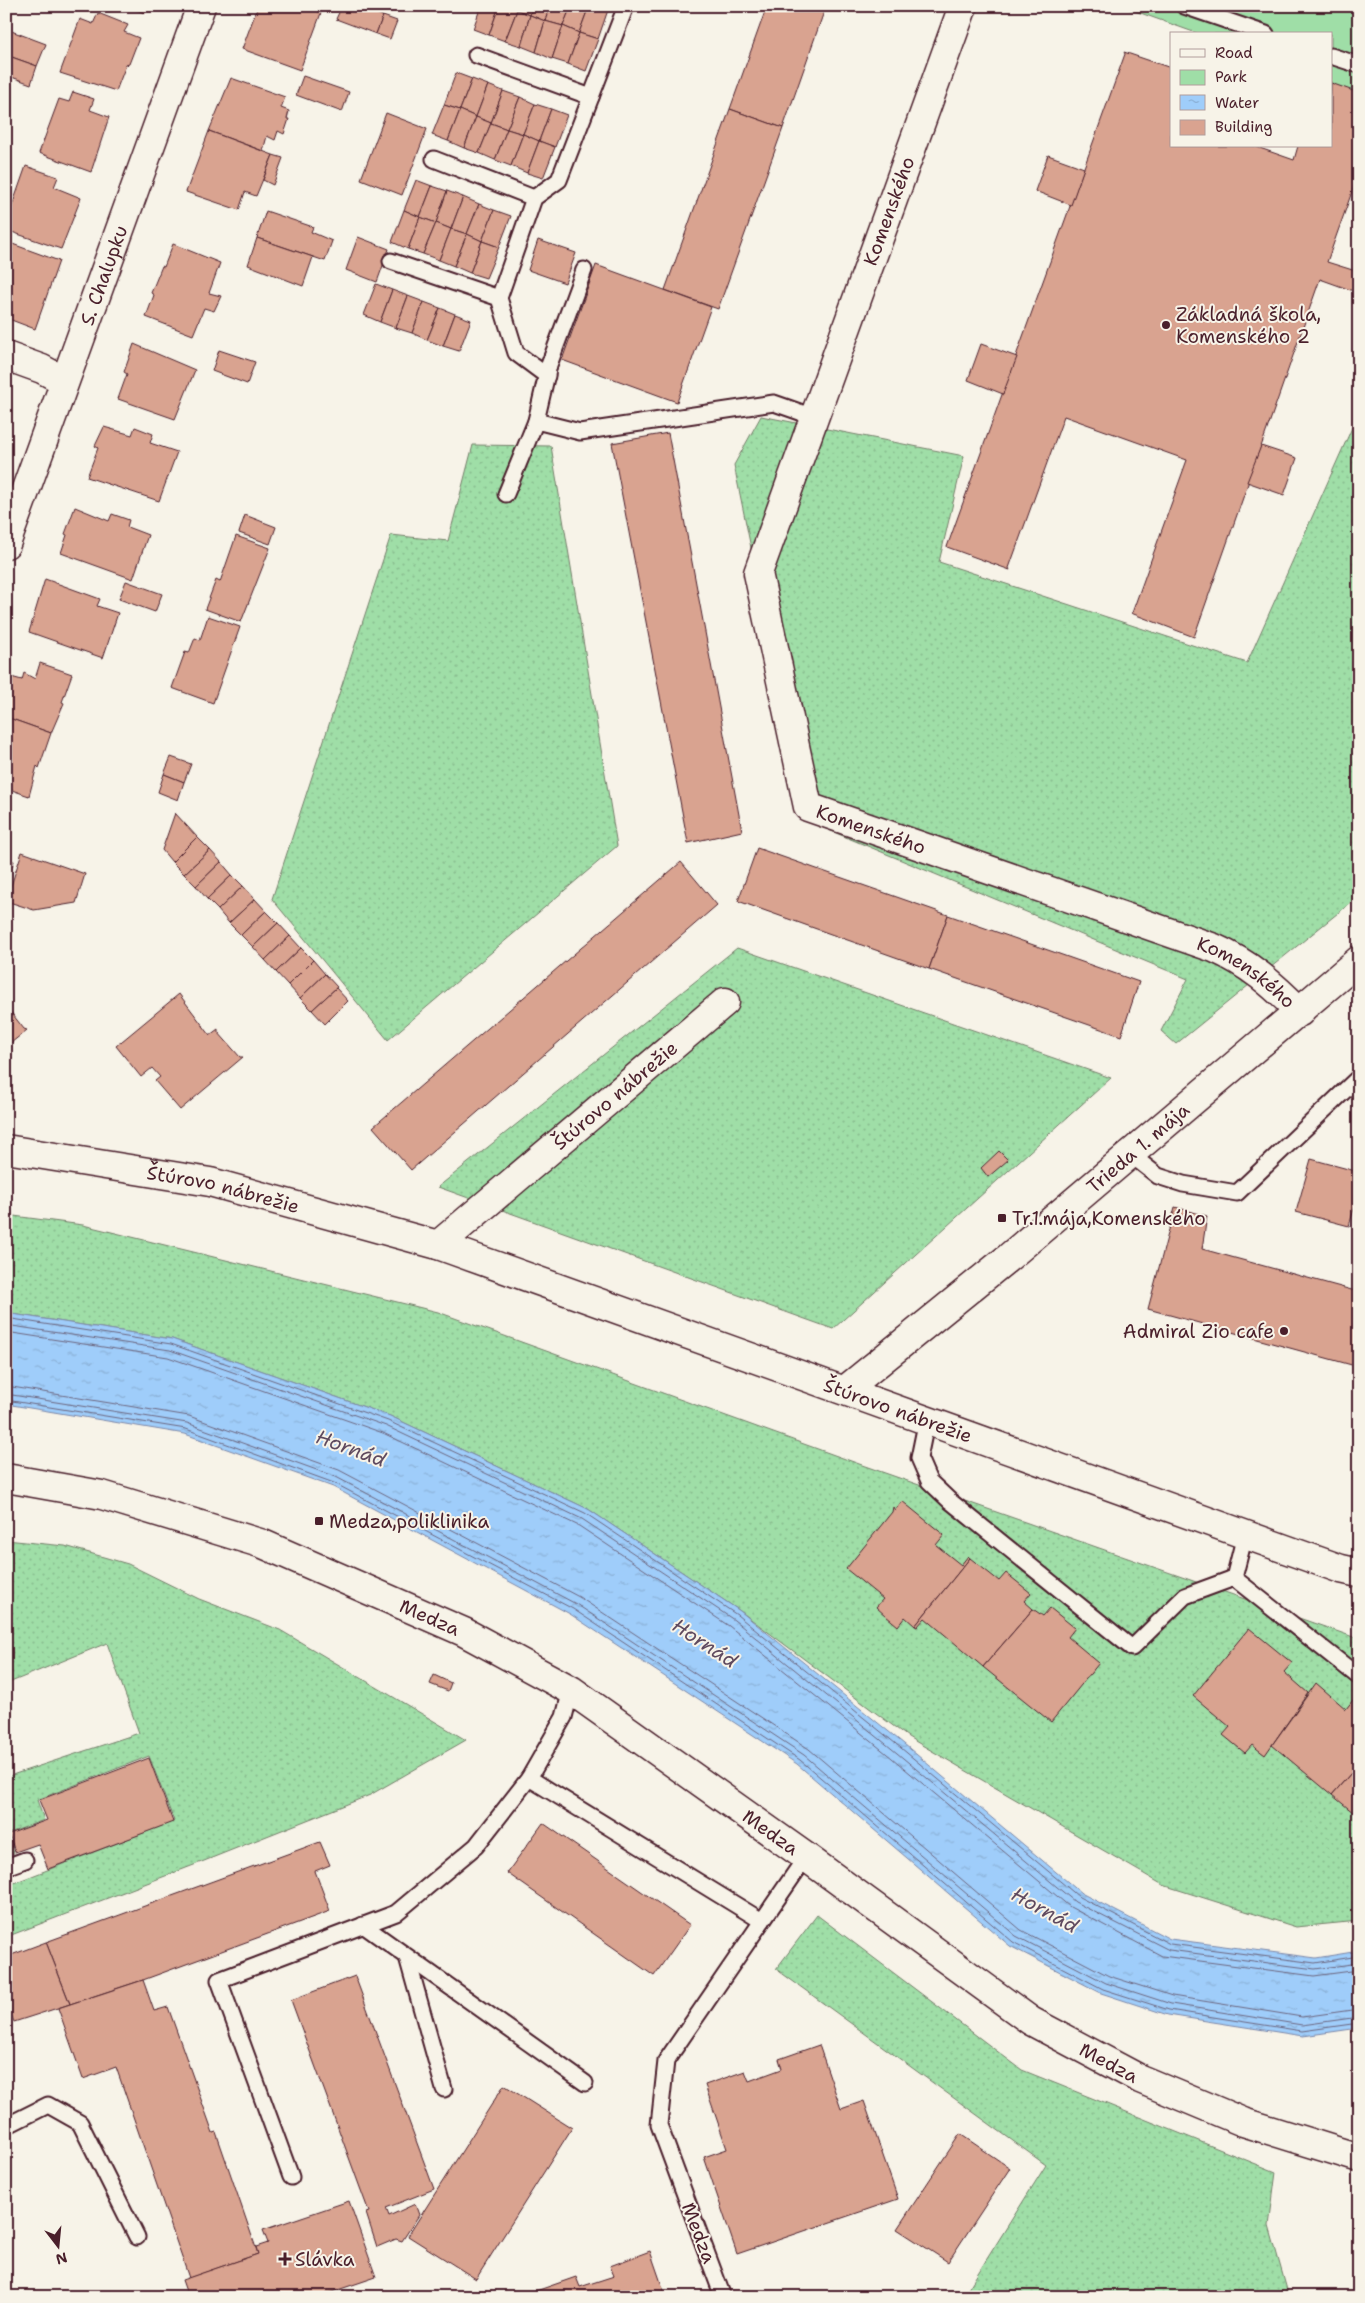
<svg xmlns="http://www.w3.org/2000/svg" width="1365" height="2303" font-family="'Shantell Sans',sans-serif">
	<defs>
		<pattern id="grass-dots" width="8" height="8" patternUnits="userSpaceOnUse" patternTransform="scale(1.25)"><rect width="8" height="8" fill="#9fdea7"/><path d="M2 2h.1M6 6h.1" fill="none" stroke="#8abe90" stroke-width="1.8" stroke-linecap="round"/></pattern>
		<pattern id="water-ripples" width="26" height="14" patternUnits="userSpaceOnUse" patternTransform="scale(1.25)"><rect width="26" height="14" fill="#9fcdfa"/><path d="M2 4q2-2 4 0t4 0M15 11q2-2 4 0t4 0" fill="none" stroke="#8ab0d6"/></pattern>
	</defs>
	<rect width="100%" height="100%" fill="#f7f3e8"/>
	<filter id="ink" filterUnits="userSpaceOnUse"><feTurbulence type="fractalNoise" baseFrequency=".02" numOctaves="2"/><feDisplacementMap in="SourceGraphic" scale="10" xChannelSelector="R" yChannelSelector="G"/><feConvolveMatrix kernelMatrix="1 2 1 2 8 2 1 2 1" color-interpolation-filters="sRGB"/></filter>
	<g filter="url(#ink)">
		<g fill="url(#grass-dots)" stroke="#747e69">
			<path d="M 1359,412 L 1359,896 L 1176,1044 L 1161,1031 L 1188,979 L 807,821 L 734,465 L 761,416 L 964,456 L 939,562 L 1247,663 Z"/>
			<path d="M 473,445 L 551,446 L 617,846 L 388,1040 L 272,899 L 391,535 L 448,541 Z"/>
			<path d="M 737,948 L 1111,1078 L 833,1329 L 438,1187 Z"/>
			<path d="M 6,1215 L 83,1225 L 438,1312 L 862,1465 L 1359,1639 L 1359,1921 L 1296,1927 L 1163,1885 L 908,1737 L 740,1611 L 588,1509 L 390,1416 L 172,1339 L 6,1313 Z"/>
			<path d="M 6,1540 L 65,1546 L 128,1564 L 199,1599 L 280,1630 L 466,1740 L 370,1795 L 194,1865 L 6,1937 L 6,1886 L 174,1821 L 149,1756 L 37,1800 L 44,1820 L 7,1834 L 14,1853 L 6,1855 L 6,1777 L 139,1733 L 107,1643 L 6,1684 Z"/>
			<path d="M 817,1915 L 1022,2070 L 1276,2172 L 1269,2226 L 1289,2297 L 963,2297 L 1046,2165 L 776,1969 Z"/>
		</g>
		<path fill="#9fdea7" stroke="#747e69" d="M 1121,6 L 1359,6 L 1359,96 L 1331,85 L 1331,34 L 1199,34 Z"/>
		<path fill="url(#water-ripples)" stroke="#7d87a7" d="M 6,1313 L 172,1339 L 390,1416 L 588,1509 L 740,1611 L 904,1744 L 1081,1893 L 1170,1939 L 1316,1958 L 1359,1951 L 1359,2028 L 1303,2036 L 1168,2015 L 1101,1993 L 1010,1946 L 797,1764 L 570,1614 L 333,1487 L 185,1434 L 6,1404 Z"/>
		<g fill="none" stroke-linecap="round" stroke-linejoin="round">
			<g stroke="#6c657e" stroke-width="1">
				<path d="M 6,1318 L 171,1344 L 388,1421 L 585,1513 L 737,1615 L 901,1748 L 1079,1897 L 1170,1944 L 1315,1963 L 1359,1956"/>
				<path d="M 6,1325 L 170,1350 L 386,1426 L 582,1519 L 734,1620 L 897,1753 L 1075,1902 L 1169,1950 L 1315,1969 L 1359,1963"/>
				<path d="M 6,1332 L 168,1357 L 383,1433 L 579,1526 L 729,1626 L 892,1758 L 1070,1907 L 1162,1956 L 1314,1976 L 1359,1970"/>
				<path d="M 6,1386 L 189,1416 L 339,1470 L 579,1597 L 809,1749 L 1021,1930 L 1109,1976 L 1172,1996 L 1302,2017 L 1359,2009"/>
				<path d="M 6,1394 L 187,1423 L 336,1477 L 576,1604 L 804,1755 L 1016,1936 L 1106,1983 L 1171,2004 L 1302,2025 L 1359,2017"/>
				<path d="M 6,1400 L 186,1429 L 334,1483 L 573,1609 L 800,1760 L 1013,1942 L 1103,1989 L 1169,2010 L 1302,2031 L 1359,2023"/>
			</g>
		</g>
		<g fill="#d9a390" stroke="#4a1f2b">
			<path d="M 125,6 L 148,6 L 145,13 Z"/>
			<path d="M 258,6 L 304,6 L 321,13 L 300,70 L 242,49 Z"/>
			<path d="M 342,6 L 358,6 L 383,16 L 376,34 L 336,19 Z"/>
			<path d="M 481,6 L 499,6 L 489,35 L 473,29 Z"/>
			<path d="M 499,6 L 508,6 L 517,10 L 505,41 L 489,35 Z"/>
			<path d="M 518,6 L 533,6 L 530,15 L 517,10 Z"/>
			<path d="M 533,6 L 550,6 L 545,21 L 530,15 Z"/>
			<path d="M 550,6 L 571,6 L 563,26 L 545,21 Z"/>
			<path d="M 571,6 L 589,6 L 579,33 L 563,26 Z"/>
			<path d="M 589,6 L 609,7 L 598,39 L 579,33 Z"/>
			<path d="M 767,6 L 826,6 L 783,128 L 730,109 Z"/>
			<path d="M 517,10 L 530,15 L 521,46 L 505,41 Z"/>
			<path d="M 98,13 L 128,25 L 124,32 L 139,38 L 129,64 L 126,65 L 116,91 L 60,73 L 80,19 L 93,24 Z"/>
			<path d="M 530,15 L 545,21 L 536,52 L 521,46 Z"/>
			<path d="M 383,16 L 397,21 L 390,39 L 376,34 Z"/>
			<path d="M 545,21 L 563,26 L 552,59 L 536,52 Z"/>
			<path d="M 563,26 L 579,33 L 568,64 L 552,59 Z"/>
			<path d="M 6,29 L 46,44 L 37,66 L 6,55 Z"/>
			<path d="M 579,33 L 598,39 L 586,71 L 568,64 Z"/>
			<path d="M 1124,52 L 1171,68 L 1171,146 L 1254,146 L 1294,160 L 1298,146 L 1331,146 L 1331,83 L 1359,93 L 1359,172 L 1327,262 L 1359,272 L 1359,293 L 1320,279 L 1194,637 L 1131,613 L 1132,613 L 1187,460 L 1064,416 L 1009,568 L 1010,570 L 947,547 L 1125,54 Z"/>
			<path d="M 6,55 L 37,66 L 31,84 L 6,75 Z"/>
			<path d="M 456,73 L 472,79 L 460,110 L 444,105 Z"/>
			<path d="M 303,76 L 349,92 L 342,112 L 296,95 Z"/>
			<path d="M 231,78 L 285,97 L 281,108 L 289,111 L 287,119 L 289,119 L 284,134 L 278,131 L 275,140 L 267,136 L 263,151 L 209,131 Z"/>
			<path d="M 472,79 L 488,85 L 476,117 L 460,110 Z"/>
			<path d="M 488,85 L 503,91 L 491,123 L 476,117 Z"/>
			<path d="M 503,91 L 520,97 L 507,129 L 491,123 Z"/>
			<path d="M 73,92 L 94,99 L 90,110 L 109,117 L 91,172 L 39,153 L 59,99 L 69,102 Z"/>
			<path d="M 520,97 L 535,104 L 523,134 L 507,129 Z"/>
			<path d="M 535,104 L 551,109 L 539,141 L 523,134 Z"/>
			<path d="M 444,105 L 460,110 L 448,141 L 432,135 Z"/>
			<path d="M 551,109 L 567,115 L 555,147 L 539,141 Z"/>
			<path d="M 730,109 L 783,128 L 718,309 L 665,290 Z"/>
			<path d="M 460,110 L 476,117 L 464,148 L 448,141 Z"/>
			<path d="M 386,113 L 427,129 L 402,195 L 361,179 Z"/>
			<path d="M 476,117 L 491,123 L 479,153 L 464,148 Z"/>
			<path d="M 491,123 L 507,129 L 495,160 L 479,153 Z"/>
			<path d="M 507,129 L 523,134 L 511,166 L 495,160 Z"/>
			<path d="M 209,131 L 273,155 L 256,196 L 245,192 L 239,210 L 186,192 Z"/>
			<path d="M 523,134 L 539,141 L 527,173 L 511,166 Z"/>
			<path d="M 539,141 L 555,147 L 543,178 L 527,173 Z"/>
			<path d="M 273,155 L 283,158 L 273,185 L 263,180 Z"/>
			<path d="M 1048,155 L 1084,168 L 1071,205 L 1035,191 Z"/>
			<path d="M 26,166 L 58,177 L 54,187 L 81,198 L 61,249 L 6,230 L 6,223 Z"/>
			<path d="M 416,180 L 432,186 L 420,217 L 404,210 Z"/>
			<path d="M 432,186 L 447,191 L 436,223 L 420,217 Z"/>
			<path d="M 447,191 L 463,197 L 451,229 L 436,223 Z"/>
			<path d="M 463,197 L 479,204 L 467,234 L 451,229 Z"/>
			<path d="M 479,204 L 494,210 L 482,241 L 467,234 Z"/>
			<path d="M 404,210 L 420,217 L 408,249 L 392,242 Z"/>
			<path d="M 494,210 L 511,216 L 499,247 L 482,241 Z"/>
			<path d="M 266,211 L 313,227 L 311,232 L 332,241 L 325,261 L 257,238 Z"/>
			<path d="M 420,217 L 436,223 L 423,254 L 408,249 Z"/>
			<path d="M 436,223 L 451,229 L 439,260 L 423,254 Z"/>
			<path d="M 451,229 L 467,234 L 454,266 L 439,260 Z"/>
			<path d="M 467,234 L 482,241 L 470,273 L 454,266 Z"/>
			<path d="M 358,237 L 389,249 L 377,282 L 346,270 Z"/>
			<path d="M 257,238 L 313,257 L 303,286 L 248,265 Z"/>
			<path d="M 538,240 L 576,253 L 565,283 L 528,270 Z"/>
			<path d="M 482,241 L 499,247 L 486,278 L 470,273 Z"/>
			<path d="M 7,242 L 59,261 L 35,329 L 6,318 Z"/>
			<path d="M 173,244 L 220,263 L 209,293 L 221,296 L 214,311 L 204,308 L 193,335 L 146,317 L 154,295 L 151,293 L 162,266 L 164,267 Z"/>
			<path d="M 596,265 L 711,307 L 677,402 L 562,360 Z"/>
			<path d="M 376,284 L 392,290 L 380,322 L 364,315 Z"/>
			<path d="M 392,290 L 408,296 L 396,328 L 380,322 Z"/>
			<path d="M 408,296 L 424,302 L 412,333 L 396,328 Z"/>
			<path d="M 424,302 L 440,308 L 427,340 L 412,333 Z"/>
			<path d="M 440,308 L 455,314 L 443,346 L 427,340 Z"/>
			<path d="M 455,314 L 471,320 L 459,351 L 443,346 Z"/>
			<path d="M 134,344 L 195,370 L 175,419 L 118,399 L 127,374 L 124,372 Z"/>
			<path d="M 981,344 L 1017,357 L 1003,394 L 968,380 Z"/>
			<path d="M 219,350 L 255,362 L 247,384 L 212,371 Z"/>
			<path d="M 104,427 L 132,435 L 135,427 L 153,434 L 150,443 L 177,452 L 159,501 L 87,477 L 98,448 L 95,446 Z"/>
			<path d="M 668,433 L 742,831 L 688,843 L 612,443 Z"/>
			<path d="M 1261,446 L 1297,458 L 1284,495 L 1247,482 Z"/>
			<path d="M 75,507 L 109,521 L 112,514 L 129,520 L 127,527 L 148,535 L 133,579 L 61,553 L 67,535 L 65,534 Z"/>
			<path d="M 245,515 L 276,527 L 270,544 L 239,533 Z"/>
			<path d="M 236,536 L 270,548 L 241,622 L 205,609 L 216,580 L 220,582 Z"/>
			<path d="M 45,579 L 100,599 L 97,606 L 118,613 L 103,658 L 29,632 Z"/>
			<path d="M 126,581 L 162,594 L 155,612 L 119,599 Z"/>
			<path d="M 208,616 L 240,627 L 213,703 L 172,688 L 185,652 L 189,653 L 195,638 L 200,640 Z"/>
			<path d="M 40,663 L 72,674 L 62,702 L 64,703 L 51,733 L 6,717 L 6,690 L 11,677 L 22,680 L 24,673 L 35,679 Z"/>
			<path d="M 6,717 L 51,733 L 39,768 L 37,766 L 29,796 L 6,788 Z"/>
			<path d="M 171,757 L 191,764 L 184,782 L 164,774 Z"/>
			<path d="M 164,774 L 184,782 L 178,800 L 158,792 Z"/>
			<path d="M 175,813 L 197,837 L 172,862 L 162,850 Z"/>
			<path d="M 197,837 L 210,850 L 184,874 L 172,862 Z"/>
			<path d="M 757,848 L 948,915 L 929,969 L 738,901 Z"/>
			<path d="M 210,850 L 221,862 L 196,886 L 184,874 Z"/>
			<path d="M 22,852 L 85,874 L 76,903 L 34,910 L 6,901 Z"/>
			<path d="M 6,858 L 14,861 L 6,882 Z"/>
			<path d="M 221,862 L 232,875 L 207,899 L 196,886 Z"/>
			<path d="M 681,862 L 717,905 L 411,1170 L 373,1127 Z"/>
			<path d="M 232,875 L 243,886 L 218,910 L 207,899 Z"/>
			<path d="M 243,886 L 255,899 L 229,923 L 218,910 Z"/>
			<path d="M 255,899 L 266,911 L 241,935 L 229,923 Z"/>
			<path d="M 266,911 L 278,923 L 253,947 L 241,935 Z"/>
			<path d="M 948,915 L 1139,982 L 1121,1036 L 929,969 Z"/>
			<path d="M 278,923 L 290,936 L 265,960 L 253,947 Z"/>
			<path d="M 290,936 L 301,948 L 276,972 L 265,960 Z"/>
			<path d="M 301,948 L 313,960 L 288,985 L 276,972 Z"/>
			<path d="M 313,960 L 325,974 L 300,998 L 288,985 Z"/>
			<path d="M 325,974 L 337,987 L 312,1010 L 300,998 Z"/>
			<path d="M 336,988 L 348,1001 L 325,1024 L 312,1010 Z"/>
			<path d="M 179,994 L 210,1035 L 218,1029 L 218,1032 L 240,1057 L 243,1057 L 180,1110 L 155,1081 L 160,1077 L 152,1068 L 141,1077 L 116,1046 Z"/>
			<path d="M 6,1006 L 24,1029 L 27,1030 L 6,1047 Z"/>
			<path d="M 999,1151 L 1008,1160 L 988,1177 L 981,1168 Z"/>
			<path d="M 1311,1159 L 1359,1172 L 1359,1192 L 1349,1226 L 1296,1212 Z"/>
			<path d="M 1175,1207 L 1207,1216 L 1202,1249 L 1359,1292 L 1359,1367 L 1148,1309 Z"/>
			<path d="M 902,1501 L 944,1535 L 936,1545 L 961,1565 L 968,1556 L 970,1558 L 915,1626 L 905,1617 L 898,1626 L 886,1616 L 876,1607 L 883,1599 L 846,1569 L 892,1512 L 893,1507 L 895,1510 Z"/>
			<path d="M 970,1558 L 999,1581 L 1006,1573 L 1031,1593 L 1024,1601 L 1033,1609 L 983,1667 L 925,1618 L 917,1627 L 915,1626 Z"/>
			<path d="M 1050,1608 L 1075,1628 L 1068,1637 L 1099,1663 L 1051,1722 L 983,1667 L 1033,1609 L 1043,1616 Z"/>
			<path d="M 1249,1628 L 1292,1663 L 1284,1672 L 1308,1693 L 1265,1755 L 1252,1745 L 1245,1753 L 1223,1735 L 1230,1727 L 1193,1696 Z"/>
			<path d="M 434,1675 L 451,1683 L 448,1691 L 430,1684 Z"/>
			<path d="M 1316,1683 L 1346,1709 L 1353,1700 L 1359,1704 L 1359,1764 L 1332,1795 L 1272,1745 Z"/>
			<path d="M 149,1758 L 173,1822 L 48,1869 L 38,1844 L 15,1852 L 9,1834 L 47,1820 L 39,1800 Z"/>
			<path d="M 1359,1764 L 1359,1817 L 1332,1795 Z"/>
			<path d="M 543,1823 L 690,1925 L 654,1976 L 507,1873 Z"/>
			<path d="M 320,1842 L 330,1865 L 315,1871 L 330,1911 L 143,1980 L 70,2004 L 46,1942 Z"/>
			<path d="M 46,1942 L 70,2004 L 14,2022 L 6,2002 L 6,1957 Z"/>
			<path d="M 355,1976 L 434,2189 L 386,2208 L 389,2216 L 415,2204 L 419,2215 L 402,2241 L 396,2239 L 377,2247 L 366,2213 L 369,2212 L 291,2000 Z"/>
			<path d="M 143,1980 L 154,2011 L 168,2007 L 213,2133 L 216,2132 L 258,2254 L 189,2278 L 116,2067 L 83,2079 L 58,2008 Z"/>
			<path d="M 819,2045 L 841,2109 L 864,2101 L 898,2199 L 737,2254 L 704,2157 L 727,2149 L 705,2085 L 745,2071 L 749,2081 L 782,2069 L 779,2059 Z"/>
			<path d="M 504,2085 L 572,2128 L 476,2279 L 408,2236 Z"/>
			<path d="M 960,2134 L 1010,2168 L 948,2262 L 897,2229 Z"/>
			<path d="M 349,2201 L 376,2277 L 317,2297 L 188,2297 L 182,2280 L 258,2254 L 256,2247 L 268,2243 L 263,2230 Z"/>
			<path d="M 650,2251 L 666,2297 L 538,2297 L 536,2291 L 576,2277 L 580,2287 L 614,2276 L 610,2266 Z"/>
		</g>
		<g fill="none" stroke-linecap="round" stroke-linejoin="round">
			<defs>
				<g id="lane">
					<path d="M 1184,6 L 1266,34"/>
					<path d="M 476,55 L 591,97"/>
					<path d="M 1331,56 L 1359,65"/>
					<path d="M 434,159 L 534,198"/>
					<path d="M 391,261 L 499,298 L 516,353 L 547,376"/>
					<path d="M 499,298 L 534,198 L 559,180 L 626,6"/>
					<path d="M 536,421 L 549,365 L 584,270"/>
					<path d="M 506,494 L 536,421 L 580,432 L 774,403 L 814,417"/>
					<path d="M 1130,1154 L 1158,1176 L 1183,1184 L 1237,1193 L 1359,1077"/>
					<path d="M 927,1419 L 919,1458 L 929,1481 L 950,1501 L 1132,1648 L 1185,1596 L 1234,1578"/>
					<path d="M 1245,1535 L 1234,1578 L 1359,1677"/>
					<path d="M 529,1778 L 762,1921"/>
					<path d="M 6,1867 L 25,1860"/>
					<path d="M 363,1925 L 585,2083"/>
					<path d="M 407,1957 L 444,2089"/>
					<path d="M 6,2126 L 48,2105 L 80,2123 L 137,2237"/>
					<path d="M 291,2177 L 219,1980 L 396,1913 L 476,1846 L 529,1778 L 564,1717 L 571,1690"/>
					<path d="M 723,2297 L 659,2125 L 666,2061 L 806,1857"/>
				</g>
				<g id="street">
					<path id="s1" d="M 963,6 L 758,573 L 808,807 L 1214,948 C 1248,963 1274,985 1300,1012"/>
					<path d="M 6,356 L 42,369 L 64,381"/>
					<path id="s2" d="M 6,544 L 201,6"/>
					<path id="s3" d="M 6,1149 L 210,1182 L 438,1245 L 1341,1569 L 1359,1573"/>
					<path id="s4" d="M 438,1245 L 725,1002"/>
					<path id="s5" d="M 845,1390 L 1009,1257 L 1359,960"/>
					<path id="s6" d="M 6,1478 L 102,1495 L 263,1544 L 464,1632 L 571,1690 L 806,1857 L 1031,2021 L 1140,2079 L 1243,2122 L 1359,2158"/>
				</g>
			</defs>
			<use href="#lane" stroke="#4a1f2b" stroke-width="19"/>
			<use href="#street" stroke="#4a1f2b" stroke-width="31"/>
			<use href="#lane" stroke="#f7f3e8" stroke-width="15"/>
			<use href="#street" stroke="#f7f3e8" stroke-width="28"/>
		</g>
	</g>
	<g fill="#4a1f2b" stroke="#f7f3e8" stroke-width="2">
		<circle cx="1166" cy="325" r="5"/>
		<rect x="997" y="1213" width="10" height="10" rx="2.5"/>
		<circle cx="1284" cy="1331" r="5"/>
		<rect x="314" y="1516" width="10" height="10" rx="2.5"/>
		<path d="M282.5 2251.5h5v5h5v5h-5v5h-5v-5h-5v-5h5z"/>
	</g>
	<g text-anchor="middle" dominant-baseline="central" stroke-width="4" stroke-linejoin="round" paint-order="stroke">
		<g font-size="19" fill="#4a1f2b" stroke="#f7f3e8">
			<text transform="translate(889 211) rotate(-70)">Komenského</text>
			<text stroke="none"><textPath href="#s2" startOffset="286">S. Chalupku</textPath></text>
			<text stroke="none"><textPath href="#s1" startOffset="909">Komenského</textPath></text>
			<text stroke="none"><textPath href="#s1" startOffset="1312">Komenského</textPath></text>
			<text stroke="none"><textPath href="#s4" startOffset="232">Štúrovo nábrežie</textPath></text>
			<text stroke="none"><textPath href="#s5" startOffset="380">Trieda 1. mája</textPath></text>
			<text stroke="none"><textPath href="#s3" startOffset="221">Štúrovo nábrežie</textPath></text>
			<text stroke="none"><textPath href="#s3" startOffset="932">Štúrovo nábrežie</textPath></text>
			<text stroke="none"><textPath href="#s6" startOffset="448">Medza</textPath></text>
			<text stroke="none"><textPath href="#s6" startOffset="852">Medza</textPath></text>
			<text stroke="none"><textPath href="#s6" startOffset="1262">Medza</textPath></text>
			<text transform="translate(699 2233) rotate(69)">Medza</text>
		</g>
		<g font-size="19" fill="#4a1f2b" stroke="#f7f3e8" text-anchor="start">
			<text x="1176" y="314">Základná škola,<tspan x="1176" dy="22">Komenského 2</tspan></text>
			<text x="1012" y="1218">Tr.1.mája,Komenského</text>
			<text x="1274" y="1331" text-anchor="end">Admiral Zio cafe</text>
			<text x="329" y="1521">Medza,poliklinika</text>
			<text x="295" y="2259">Slávka</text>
		</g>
		<g font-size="20" font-style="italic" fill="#5f4a5f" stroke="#f7f3e8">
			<text transform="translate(351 1448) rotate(20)">Hornád</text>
			<text transform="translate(705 1643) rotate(33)">Hornád</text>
			<text transform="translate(1045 1910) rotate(29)">Hornád</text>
		</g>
	</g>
	<rect width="1365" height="2303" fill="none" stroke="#f7f3e8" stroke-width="25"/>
	<rect x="12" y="12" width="1340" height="2278" fill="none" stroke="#4a1f2b" stroke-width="2" filter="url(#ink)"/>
	<rect x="1170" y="32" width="162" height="115" fill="#f7f3e8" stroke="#b29e9c"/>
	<rect x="1180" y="49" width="25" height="8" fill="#f7f3e8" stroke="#b29e9c"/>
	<text x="1215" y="58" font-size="15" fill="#4a1f2b">Road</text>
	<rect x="1180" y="70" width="25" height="15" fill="#9fdea7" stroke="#b29e9c"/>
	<text x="1215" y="82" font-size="15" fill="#4a1f2b">Park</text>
	<rect x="1180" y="95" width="25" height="15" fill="url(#water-ripples)" stroke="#b29e9c"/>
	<text x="1215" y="108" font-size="15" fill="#4a1f2b">Water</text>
	<rect x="1180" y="120" width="25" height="15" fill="#d9a390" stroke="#b29e9c"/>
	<text x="1215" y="132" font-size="15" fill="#4a1f2b">Building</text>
	<g transform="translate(58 2246) rotate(164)" stroke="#f7f3e8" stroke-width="4" paint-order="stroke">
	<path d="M0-4L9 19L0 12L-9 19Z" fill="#4a1f2b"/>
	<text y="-8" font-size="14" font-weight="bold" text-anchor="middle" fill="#4a1f2b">N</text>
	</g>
</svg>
